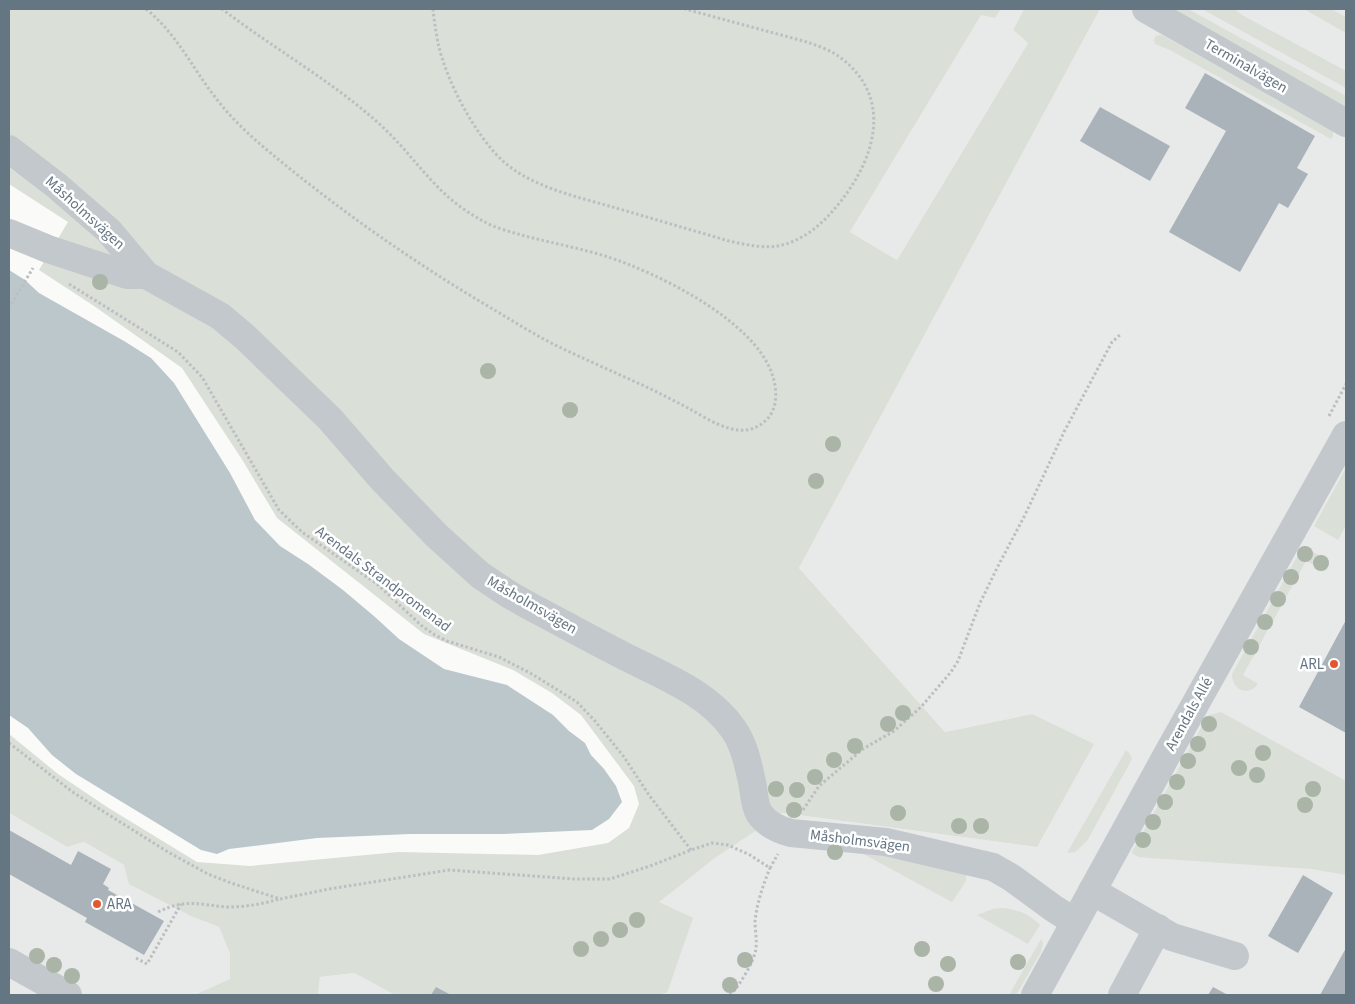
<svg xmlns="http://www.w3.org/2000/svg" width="1355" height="1004" font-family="'Source Sans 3',sans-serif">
	<rect width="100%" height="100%" fill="#fafaf8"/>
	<g fill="#e8e9e9">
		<path d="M 1001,9 L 1024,9 L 1013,30 L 1028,43 L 897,260 L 850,232 L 981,14 L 995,18 Z"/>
		<path d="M 1100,9 L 1346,9 L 1346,995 L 655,995 L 668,993 L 658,902 L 715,858 L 783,813 L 1037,847 L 1032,714 L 945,732 L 799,568 Z"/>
		<path d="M 9,813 L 67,847 L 84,842 L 124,865 L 193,917 L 219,927 L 230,954 L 230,979 L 194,995 L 9,995 Z"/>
		<path d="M 354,973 L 395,995 L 318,995 L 320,977 Z"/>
	</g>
	<g fill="#dadfd7">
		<path d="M 9,9 L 1001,9 L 995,18 L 981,15 L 850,232 L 897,260 L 1028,43 L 1013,30 L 1024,9 L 1100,9 L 799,568 L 945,732 L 1032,714 L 1094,744 L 1037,847 L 783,813 L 715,858 L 659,902 L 693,918 L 667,993 L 655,995 L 395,995 L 354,973 L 320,977 L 318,995 L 194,995 L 230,979 L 230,954 L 219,927 L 193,917 L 129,884 L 124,865 L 84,842 L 67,847 L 9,813 L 9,734 L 58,774 L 107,807 L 197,862 L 250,866 L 398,852 L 538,855 L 608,843 L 629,828 L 639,804 L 634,786 L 581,715 L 552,693 L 513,670 L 424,634 L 277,518 L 243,461 L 182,368 L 94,306 L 39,270 L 68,222 L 9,184 Z"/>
		<path d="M 1170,9 L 1188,9 L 1346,96 L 1346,107 Z"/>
		<path d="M 1202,9 L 1235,9 L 1242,15 L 1346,71 L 1346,88 Z"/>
		<path d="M 1304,9 L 1331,9 L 1346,17 L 1346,33 Z"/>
		<path d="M 1160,35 L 1164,36 L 1327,128 L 1333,131 L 1333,136 L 1331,139 L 1170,50 L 1155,44 L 1154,40 L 1156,36 Z"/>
		<path d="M 1346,468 L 1346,525 L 1338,540 L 1314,526 Z"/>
		<path d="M 1303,546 L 1327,560 L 1322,569 L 1306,561 L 1243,675 L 1258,684 C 1248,697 1232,690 1232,674 Z"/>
		<path d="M 1221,712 L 1346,781 L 1346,875 L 1312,869 L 1150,858 L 1139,857 L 1133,854 L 1132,852 L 1206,719 L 1209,715 Z"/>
		<path d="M 1126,750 L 1130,754 L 1132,759 L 1087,841 L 1075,852 L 1067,853 Z"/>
		<path d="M 845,844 L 966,872 L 966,880 L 964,884 L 952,902 Z"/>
		<path d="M 1003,908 C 1018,910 1029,914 1040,925 L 1028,944 L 977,915 L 993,909 Z"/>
		<path d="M 1041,939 L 1043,943 L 1041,952 L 1016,995 L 1009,995 Z"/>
	</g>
	<path fill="#bbc7cb" d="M 9,270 L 25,280 L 39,293 L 124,341 L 151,358 L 174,383 L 230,473 L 255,520 L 280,546 L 308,564 L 343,590 L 375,617 L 399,639 L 444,669 L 507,685 L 553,715 L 569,731 L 585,743 L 591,755 L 604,769 L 616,786 L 622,802 L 609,819 L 592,830 L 502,834 L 410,834 L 317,838 L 229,849 L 217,854 L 201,850 L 76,774 L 52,755 L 28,728 L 9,715 Z"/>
	<g fill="#aab3b9">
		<path d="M 1205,73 L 1315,136 L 1297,168 L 1308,174 L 1288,208 L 1279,203 L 1240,272 L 1169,232 L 1226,131 L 1185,108 Z"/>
		<path d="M 1100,107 L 1170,146 L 1150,181 L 1080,141 Z"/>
		<path d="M 1346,620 L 1346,733 L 1299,707 Z"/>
		<path d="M 9,830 L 71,865 L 78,851 L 111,869 L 103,884 L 109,888 L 108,890 L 164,921 L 144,955 L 85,922 L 87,918 L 9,874 Z"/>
		<path d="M 1303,875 L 1333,893 L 1298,953 L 1268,936 Z"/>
		<path d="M 1346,948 L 1346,995 L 1320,995 Z"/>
		<path d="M 436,987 L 451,995 L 431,995 Z"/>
		<path d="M 1213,987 L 1228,995 L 1208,995 Z"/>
	</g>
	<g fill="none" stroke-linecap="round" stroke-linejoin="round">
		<g stroke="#bbbfc2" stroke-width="3" stroke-dasharray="2.5 2.5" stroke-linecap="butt">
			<path d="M 146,9 C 177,34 191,66 215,97 C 230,117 248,134 267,150 C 334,206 406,257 481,302 C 505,316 528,331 553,344 C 586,360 621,375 655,391 C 666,397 677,402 688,408 C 713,422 745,445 769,417 C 778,405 777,388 772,374 C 754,320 656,272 605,256 C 579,248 552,243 525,236 C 511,232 495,228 483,221 C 470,214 457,205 446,195 C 435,185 425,173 415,162 C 401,145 385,128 368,114 C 323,76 269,45 222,9"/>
			<path d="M 433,9 C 434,20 436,32 438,43 C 446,80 475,136 504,162 C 534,188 578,197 616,208 C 654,219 691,230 729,241 C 748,245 768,250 786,244 C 811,236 829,217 844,197 C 877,153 891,96 841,58 C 831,50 818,46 807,42 L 685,9"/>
			<path d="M 69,284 L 178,352 L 202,377 L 279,510 L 302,532 L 377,584 L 422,626 L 435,635 L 447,641 L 499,657 L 532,674 L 577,702 L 595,721 L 624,757 L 649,795 L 691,850"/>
			<path d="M 9,308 L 33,268"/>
			<path d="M 1329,416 L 1346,384"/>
			<path d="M 9,743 L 74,793 L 168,852 L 208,874 L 231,883 L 280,899 L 329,889 L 449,870 L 574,879 L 610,879 L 650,866 L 691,850 L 712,843 L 728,845 L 750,855 L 770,868 L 778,854"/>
			<path d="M 803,810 L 819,786 L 863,749 L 894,731 L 921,707 L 951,672 L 958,661 L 980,603 L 997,568 L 1025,515 L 1064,432 L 1112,342 L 1121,334"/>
			<path d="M 158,912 C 187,898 199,905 228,907 C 245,907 263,904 279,899"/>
			<path d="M 136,958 L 147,964 L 181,904"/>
			<path d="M 730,995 C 739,987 755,960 756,948 C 757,939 755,930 755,921 C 757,903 763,885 770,868"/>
		</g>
		<g stroke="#c3c8cc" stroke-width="28">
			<path d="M 1146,9 L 1346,123"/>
			<path d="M 9,149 L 57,186 L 109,231 L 146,275 L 220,316 L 245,337 L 330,419 L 382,479 L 436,535 L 480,575 L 510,595 L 533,608 C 564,624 594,641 624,656 C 663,676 709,693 734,730 C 745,746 749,768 753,787 C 754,795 755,806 759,813 C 766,824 780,830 791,833 L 886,842 L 993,867 L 1012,878 L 1053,908 L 1075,922"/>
			<path d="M 9,233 L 48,249 L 127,275 L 146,275"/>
			<path d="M 1092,891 L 1172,937 L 1235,956"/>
			<path d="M 9,962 L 68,995"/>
			<path d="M 1035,995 L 1169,751 L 1346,435"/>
			<path d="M 1122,995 L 1158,928"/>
		</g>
	</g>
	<g fill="#aab4a7">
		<circle cx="100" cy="282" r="8"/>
		<circle cx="488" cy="371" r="8"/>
		<circle cx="570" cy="410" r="8"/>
		<circle cx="833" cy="444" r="8"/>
		<circle cx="816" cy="481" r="8"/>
		<circle cx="1305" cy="554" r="8"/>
		<circle cx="1321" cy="563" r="8"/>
		<circle cx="1291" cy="577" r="8"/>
		<circle cx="1278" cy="599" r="8"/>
		<circle cx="1265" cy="622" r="8"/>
		<circle cx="1251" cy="647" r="8"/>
		<circle cx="903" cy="713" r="8"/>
		<circle cx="888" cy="724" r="8"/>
		<circle cx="1209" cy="724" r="8"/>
		<circle cx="1198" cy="744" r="8"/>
		<circle cx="855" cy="746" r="8"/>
		<circle cx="1263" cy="753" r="8"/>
		<circle cx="834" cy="760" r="8"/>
		<circle cx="1188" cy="761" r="8"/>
		<circle cx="1239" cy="768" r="8"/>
		<circle cx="1257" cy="775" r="8"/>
		<circle cx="815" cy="777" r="8"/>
		<circle cx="1177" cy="782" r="8"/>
		<circle cx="776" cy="789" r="8"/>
		<circle cx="1313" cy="789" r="8"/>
		<circle cx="797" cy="790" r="8"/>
		<circle cx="1165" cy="802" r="8"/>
		<circle cx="1305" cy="805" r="8"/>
		<circle cx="794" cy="810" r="8"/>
		<circle cx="898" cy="813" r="8"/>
		<circle cx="1153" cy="822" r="8"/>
		<circle cx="959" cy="826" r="8"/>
		<circle cx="981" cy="826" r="8"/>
		<circle cx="1143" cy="840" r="8"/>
		<circle cx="835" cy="852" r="8"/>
		<circle cx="637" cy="920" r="8"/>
		<circle cx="620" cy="930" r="8"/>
		<circle cx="601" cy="939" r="8"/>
		<circle cx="581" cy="949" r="8"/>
		<circle cx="922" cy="949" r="8"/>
		<circle cx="37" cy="956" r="8"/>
		<circle cx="745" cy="960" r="8"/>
		<circle cx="1018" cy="962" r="8"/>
		<circle cx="948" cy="964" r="8"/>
		<circle cx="54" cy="965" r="8"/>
		<circle cx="72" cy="976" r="8"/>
		<circle cx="936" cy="984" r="8"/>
		<circle cx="730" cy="985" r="8"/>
	</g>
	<g fill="#e4572e" stroke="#fff" stroke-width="2">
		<circle cx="1334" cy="664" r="5"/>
		<circle cx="97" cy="904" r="5"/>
	</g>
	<g text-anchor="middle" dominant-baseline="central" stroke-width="5" stroke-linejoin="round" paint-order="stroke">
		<g font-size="15" fill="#657683" stroke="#fff">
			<text transform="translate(1246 66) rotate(30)">Terminalvägen</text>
			<text transform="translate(85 213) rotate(42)">Måsholmsvägen</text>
			<text transform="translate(383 579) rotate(37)">Arendals Strandpromenad</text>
			<text transform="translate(532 605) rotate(30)">Måsholmsvägen</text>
			<text transform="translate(1189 714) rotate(-61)">Arendals Allé</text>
			<text transform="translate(860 841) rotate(7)">Måsholmsvägen</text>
		</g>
		<g font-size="15" fill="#657683" stroke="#fff" text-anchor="end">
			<text x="1324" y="664">ARL</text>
			<text x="107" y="904" text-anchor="start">ARA</text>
		</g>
	</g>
	<rect width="1355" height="1004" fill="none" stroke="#657683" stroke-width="20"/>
</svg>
